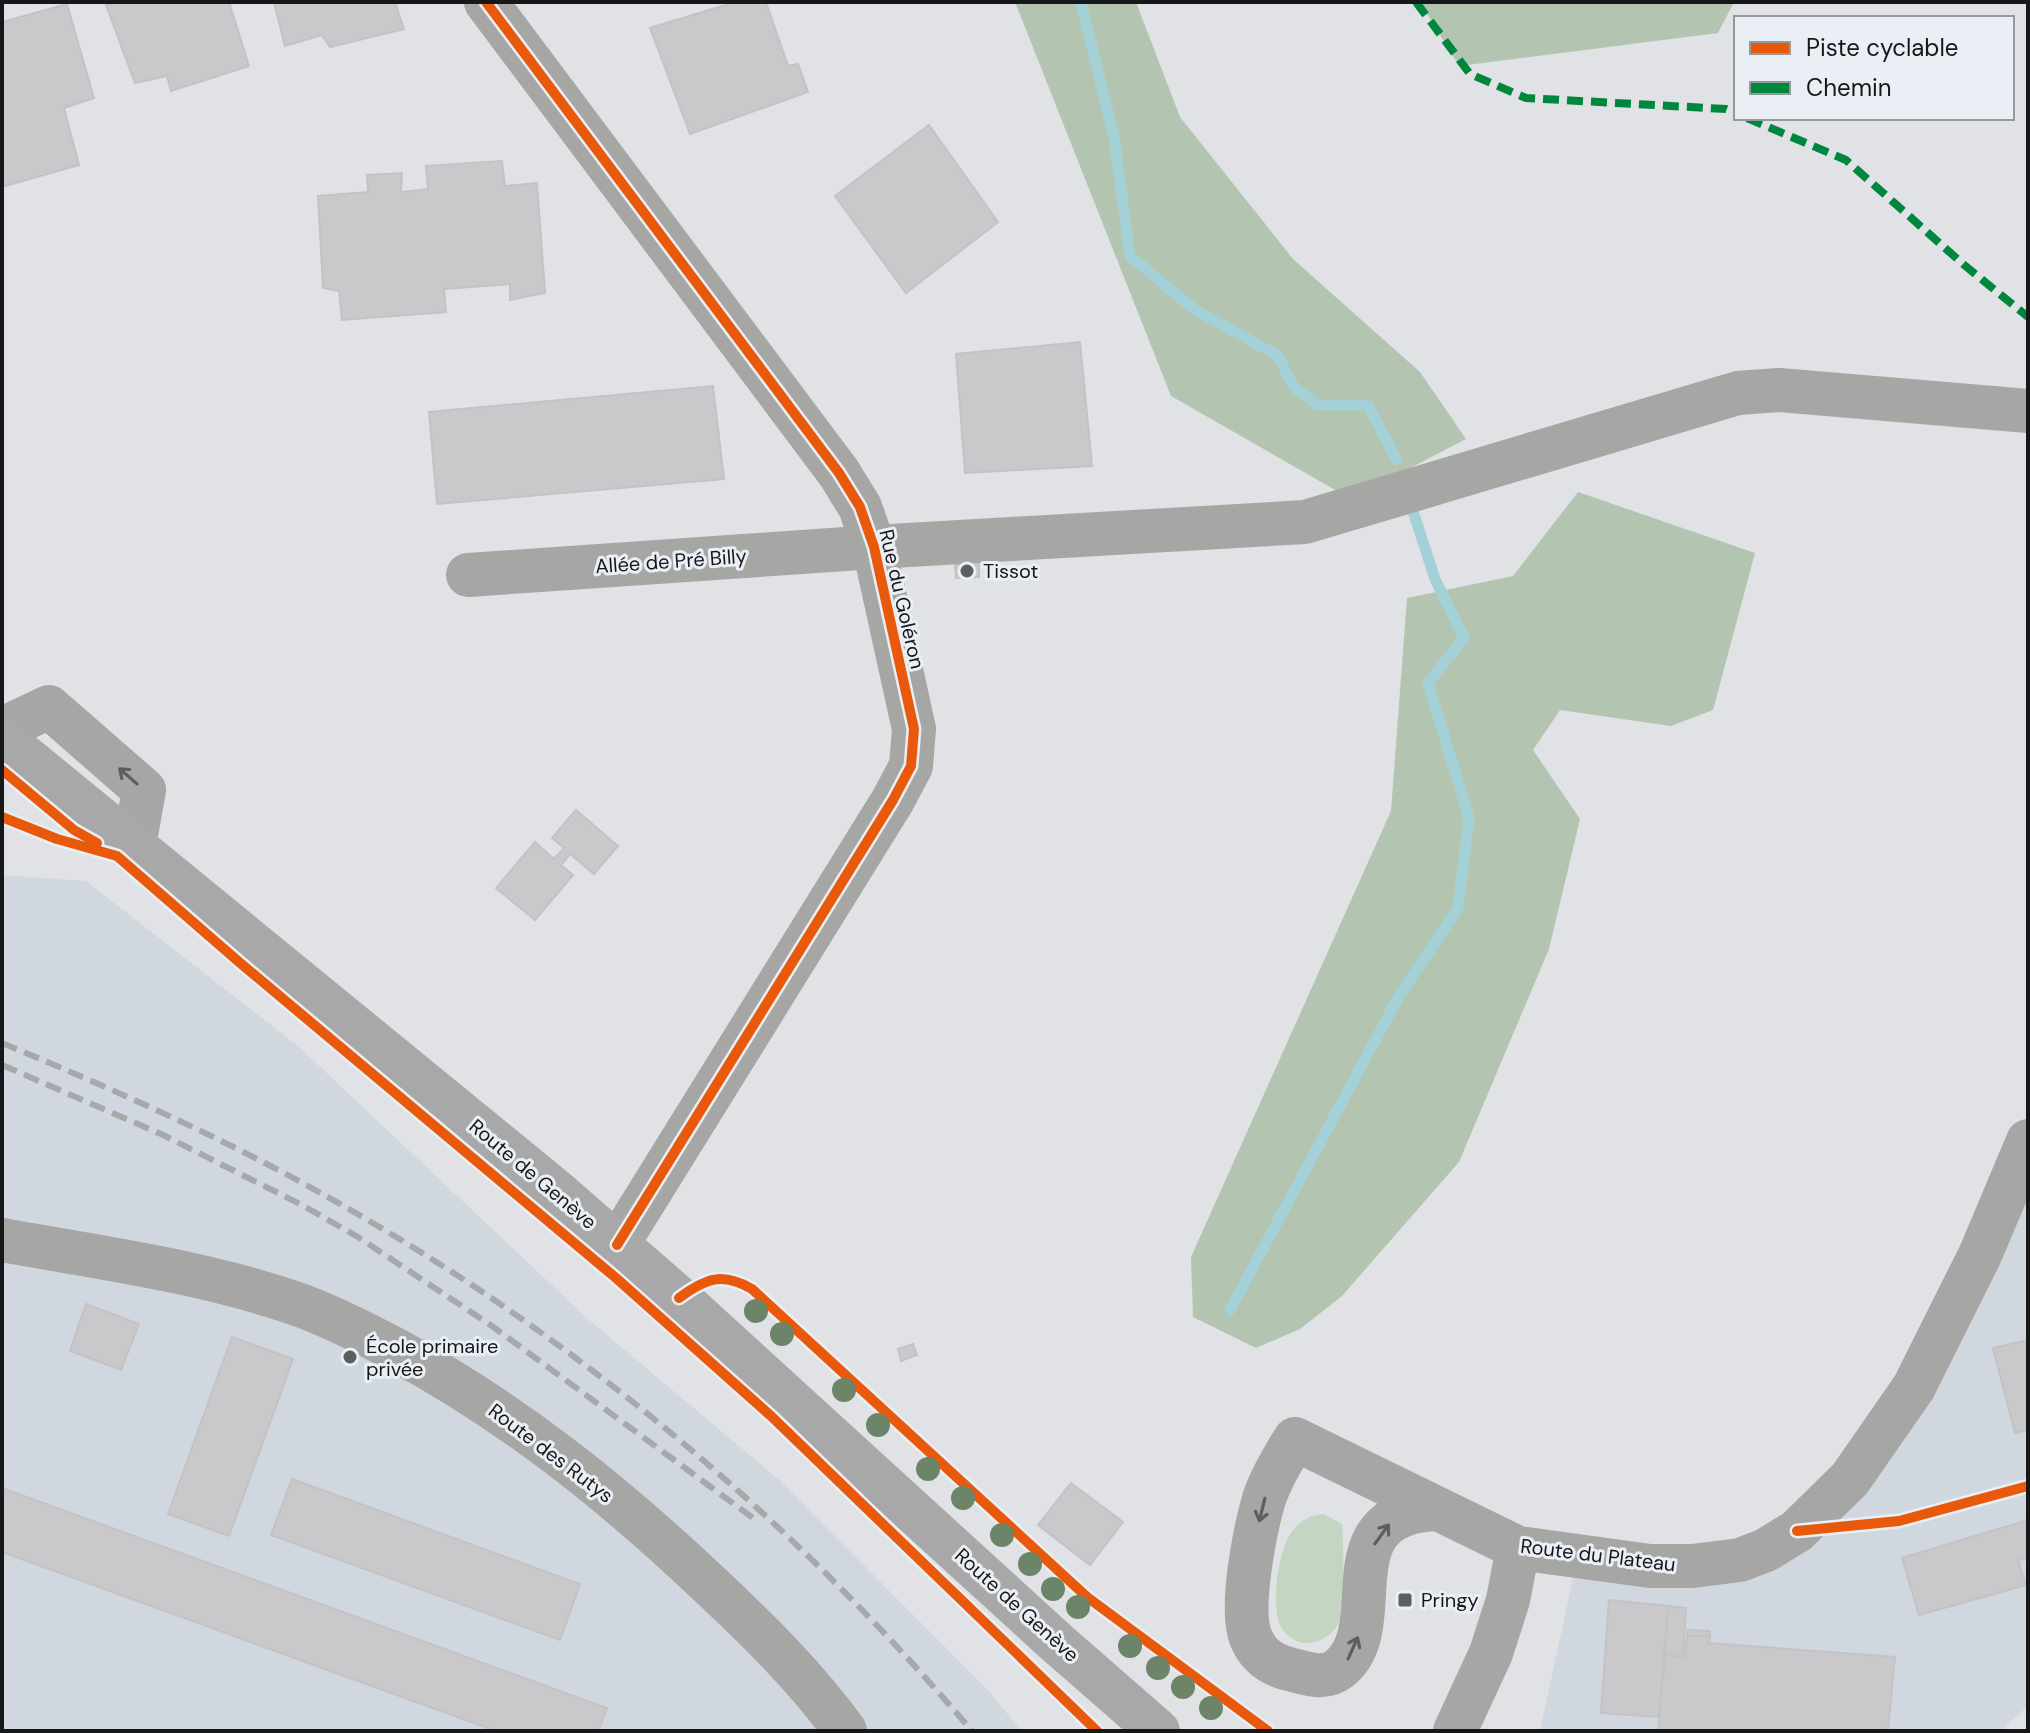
<svg xmlns="http://www.w3.org/2000/svg" width="2030" height="1733" font-family="'DM Sans',sans-serif">
	<rect width="100%" height="100%" fill="#e0e2e5"/>
	<g fill="#d0d7df">
		<path d="M 2,875 L 86,881 L 299,1047 L 589,1320 L 778,1479 L 989,1691 L 1021,1731 L 2,1731 Z"/>
		<path d="M 2028,1180 L 2028,1706 L 2000,1731 L 1540,1731 L 1574,1573 L 1707,1586 L 1765,1567 Z"/>
	</g>
	<path fill="#c4d6c2" d="M 1324,1514 L 1342,1524 C 1344,1552 1344,1577 1341,1604 C 1340,1609 1341,1617 1339,1622 C 1333,1636 1317,1644 1304,1643 C 1295,1642 1284,1634 1280,1625 C 1271,1604 1278,1548 1293,1530 C 1301,1520 1311,1515 1324,1514 Z"/>
	<g fill="#b3c5b1">
		<path d="M 1015,2 L 1136,2 L 1180,117 L 1293,259 L 1420,372 L 1466,439 L 1351,499 L 1171,396 Z"/>
		<path d="M 1420,2 L 1734,2 L 1718,33 L 1459,66 Z"/>
		<path d="M 1578,492 L 1755,553 L 1713,710 L 1671,726 L 1560,710 L 1533,750 L 1580,819 L 1549,949 L 1459,1162 L 1342,1296 L 1300,1329 L 1256,1348 L 1193,1317 L 1191,1257 L 1391,811 L 1407,598 L 1513,576 Z"/>
	</g>
	<g fill="none" stroke-linecap="round" stroke-linejoin="round">
		<g stroke="#a4d1d7" stroke-width="11">
			<path d="M 1081,2 L 1114,137 L 1130,256 L 1195,310 L 1277,355 L 1294,387 L 1317,405 L 1368,405 L 1396,459"/>
			<path d="M 1230,1310 L 1399,996 L 1458,908 L 1469,818 L 1428,683 L 1464,638 L 1435,579 L 1412,508"/>
		</g>
	</g>
	<g fill="#c9c9cc" stroke="#c3c3c6" stroke-width="2">
		<path d="M 117,2 L 229,2 L 249,66 L 171,91 L 167,76 L 135,83 L 106,5 Z"/>
		<path d="M 274,2 L 395,2 L 404,29 L 330,47 L 322,35 L 285,46 Z"/>
		<path d="M 766,2 L 788,66 L 798,64 L 808,92 L 690,134 L 650,28 L 735,2 Z"/>
		<path d="M 67,4 L 94,98 L 64,108 L 79,165 L 2,187 L 2,22 Z"/>
		<path d="M 929,125 L 998,222 L 906,293 L 835,196 Z"/>
		<path d="M 502,161 L 505,186 L 537,183 L 545,293 L 510,300 L 510,284 L 444,289 L 446,312 L 342,320 L 339,291 L 323,288 L 318,196 L 368,192 L 367,175 L 402,173 L 401,192 L 428,189 L 426,166 Z"/>
		<path d="M 1080,342 L 1092,466 L 965,473 L 956,354 Z"/>
		<path d="M 713,386 L 724,479 L 437,504 L 429,412 Z"/>
		<path d="M 979,564 L 979,577 L 956,578 L 955,565 Z"/>
		<path d="M 576,810 L 618,846 L 594,874 L 570,854 L 561,865 L 573,875 L 535,920 L 496,888 L 535,842 L 554,859 L 564,848 L 552,838 Z"/>
		<path d="M 86,1304 L 139,1324 L 121,1370 L 70,1351 Z"/>
		<path d="M 232,1337 L 293,1359 L 229,1536 L 168,1514 Z"/>
		<path d="M 2028,1340 L 2028,1430 L 2015,1433 L 1993,1348 Z"/>
		<path d="M 913,1344 L 917,1355 L 901,1361 L 898,1349 Z"/>
		<path d="M 292,1479 L 580,1584 L 560,1640 L 271,1535 Z"/>
		<path d="M 1071,1483 L 1123,1522 L 1090,1565 L 1038,1525 Z"/>
		<path d="M 2,1488 L 607,1708 L 598,1731 L 496,1731 L 2,1552 Z"/>
		<path d="M 2028,1520 L 2028,1557 L 2018,1560 L 2026,1585 L 1919,1615 L 1902,1558 Z"/>
		<path d="M 1609,1600 L 1668,1606 L 1659,1717 L 1601,1713 Z"/>
		<path d="M 1668,1606 L 1686,1608 L 1683,1657 L 1665,1655 Z"/>
		<path d="M 1688,1630 L 1710,1631 L 1710,1636 L 1687,1636 Z"/>
		<path d="M 1687,1636 L 1710,1636 L 1709,1643 L 1895,1657 L 1888,1731 L 1658,1731 L 1665,1655 L 1685,1657 Z"/>
	</g>
	<g fill="none" stroke-linecap="round" stroke-linejoin="round">
		<path stroke="#a9aaaa" stroke-width="5" stroke-dasharray="4 4" stroke-linecap="butt" d="M 1261,1731 L 1263,1727"/>
		<g stroke="#a6a6a5" stroke-width="44">
			<path d="M 486,2 L 839,473 L 860,507 L 874,547 L 914,729 L 911,766 L 893,800 L 617,1245"/>
			<path d="M 468,575 L 874,547 L 1305,522 L 1738,393 L 1779,390 L 2028,411"/>
			<path d="M 2,729 L 49,707 L 144,790 L 134,846"/>
			<path d="M 2,1240 C 101,1258 202,1271 297,1304 C 331,1316 364,1333 396,1350 C 512,1412 614,1494 710,1585 C 758,1630 806,1677 845,1731"/>
			<path d="M 1435,1509 C 1323,1515 1393,1627 1339,1669 C 1325,1680 1308,1674 1293,1670 C 1273,1666 1259,1657 1251,1638 C 1239,1609 1255,1530 1264,1499 C 1271,1478 1283,1458 1295,1439 L 1518,1548 L 1650,1566 L 1692,1566 L 1740,1560 L 1766,1550 L 1797,1531 L 1850,1479 L 1914,1387 L 1980,1255 L 2028,1141"/>
			<path d="M 1455,1731 L 1491,1653 L 1508,1600 L 1518,1548"/>
		</g>
		<path stroke="#a9a8a9" stroke-width="44" d="M 2,738 L 556,1191 L 679,1298 L 1056,1642 L 1158,1731"/>
		<g stroke="#a7a8aa" stroke-width="6" stroke-dasharray="16 8" stroke-linecap="butt">
			<path d="M 2,1043 C 128,1095 254,1152 371,1222 C 599,1356 801,1530 972,1731"/>
			<path d="M 2,1065 L 161,1134 L 302,1205 L 358,1237 L 492,1326 L 753,1518"/>
		</g>
		<g stroke="#00873e" stroke-width="8" stroke-dasharray="16 8" stroke-linecap="butt">
			<path d="M 1416,2 L 1470,74 L 1526,98 L 1726,109 L 1736,113"/>
			<path d="M 1747,118 L 1846,160 L 1963,264 L 2028,317"/>
		</g>
		<defs>
			<g id="cycleway">
				<path d="M 486,2 L 839,473 L 860,507 L 874,547 L 914,729 L 911,766 L 893,800 L 617,1245"/>
				<path d="M 2,770 L 74,830 L 97,843"/>
				<path d="M 2,817 L 57,839 L 117,856 L 239,962 L 616,1278 L 771,1416 L 1097,1731"/>
				<path d="M 679,1298 C 706,1278 722,1272 752,1289 L 1087,1597 L 1268,1731"/>
				<path d="M 1797,1531 L 1899,1521 L 2028,1486"/>
			</g>
		</defs>
		<use href="#cycleway" stroke="#eaeff5" stroke-width="15"/>
		<use href="#cycleway" stroke="#e8590c" stroke-width="10"/>
	</g>
	<g fill="#6c8467">
		<circle cx="756" cy="1311" r="12"/>
		<circle cx="782" cy="1334" r="12"/>
		<circle cx="844" cy="1390" r="12"/>
		<circle cx="878" cy="1425" r="12"/>
		<circle cx="928" cy="1469" r="12"/>
		<circle cx="963" cy="1498" r="12"/>
		<circle cx="1002" cy="1535" r="12"/>
		<circle cx="1030" cy="1564" r="12"/>
		<circle cx="1053" cy="1589" r="12"/>
		<circle cx="1078" cy="1607" r="12"/>
		<circle cx="1130" cy="1646" r="12"/>
		<circle cx="1158" cy="1668" r="12"/>
		<circle cx="1183" cy="1687" r="12"/>
		<circle cx="1211" cy="1708" r="12"/>
	</g>
	<defs><path id="oneway-shaft" d="M-6 0H5M1.5-3L5.5 0L1.5 3" fill="none" stroke-width="1.6" stroke-linecap="round" stroke-linejoin="round" transform="scale(2)"/></defs>
	<g stroke="#5e5e5f">
		<use href="#oneway-shaft" transform="translate(128 776) rotate(-139)"/>
		<use href="#oneway-shaft" transform="translate(1262 1510) rotate(104)"/>
		<use href="#oneway-shaft" transform="translate(1382 1534) rotate(-54)"/>
		<use href="#oneway-shaft" transform="translate(1353 1648) rotate(-66)"/>
	</g>
	<g fill="#5c5e60" stroke="#eaeff5" stroke-width="3">
		<circle cx="967" cy="571" r="8"/>
		<circle cx="350" cy="1357" r="8"/>
		<rect x="1397" y="1592" width="16" height="16" rx="4"/>
	</g>
	<g text-anchor="middle" dominant-baseline="central" stroke-width="6" stroke-linejoin="round" paint-order="stroke">
		<g font-size="20" fill="#151719" stroke="#eaeff5">
			<text transform="translate(671 561) rotate(-4)">Allée de Pré Billy</text>
			<text transform="translate(902 599) rotate(77)">Rue du Goléron</text>
			<text transform="translate(533 1174) rotate(40)">Route de Genève</text>
			<text transform="translate(551 1453) rotate(37)">Route des Rutys</text>
			<text transform="translate(1598 1555) rotate(7)">Route du Plateau</text>
			<text transform="translate(1017 1605) rotate(42)">Route de Genève</text>
		</g>
		<g font-size="20" fill="#151719" stroke="#eaeff5" text-anchor="start">
			<text x="983" y="571">Tissot</text>
			<text x="366" y="1346">École primaire<tspan x="366" dy="23">privée</tspan></text>
			<text x="1421" y="1600">Pringy</text>
		</g>
	</g>
	<rect width="2030" height="1733" fill="none" stroke="#151719" stroke-width="8"/>
	<rect x="1734" y="16" width="280" height="104" fill="#eaeff5" stroke="#95999d" stroke-width="2"/>
	<rect x="1750" y="42" width="40" height="12" fill="#e8590c" stroke="#95999d" stroke-width="2"/>
	<text x="1806" y="56" font-size="24" fill="#151719">Piste cyclable</text>
	<rect x="1750" y="82" width="40" height="12" fill="#00873e" stroke="#95999d" stroke-width="2"/>
	<text x="1806" y="96" font-size="24" fill="#151719">Chemin</text>
</svg>
